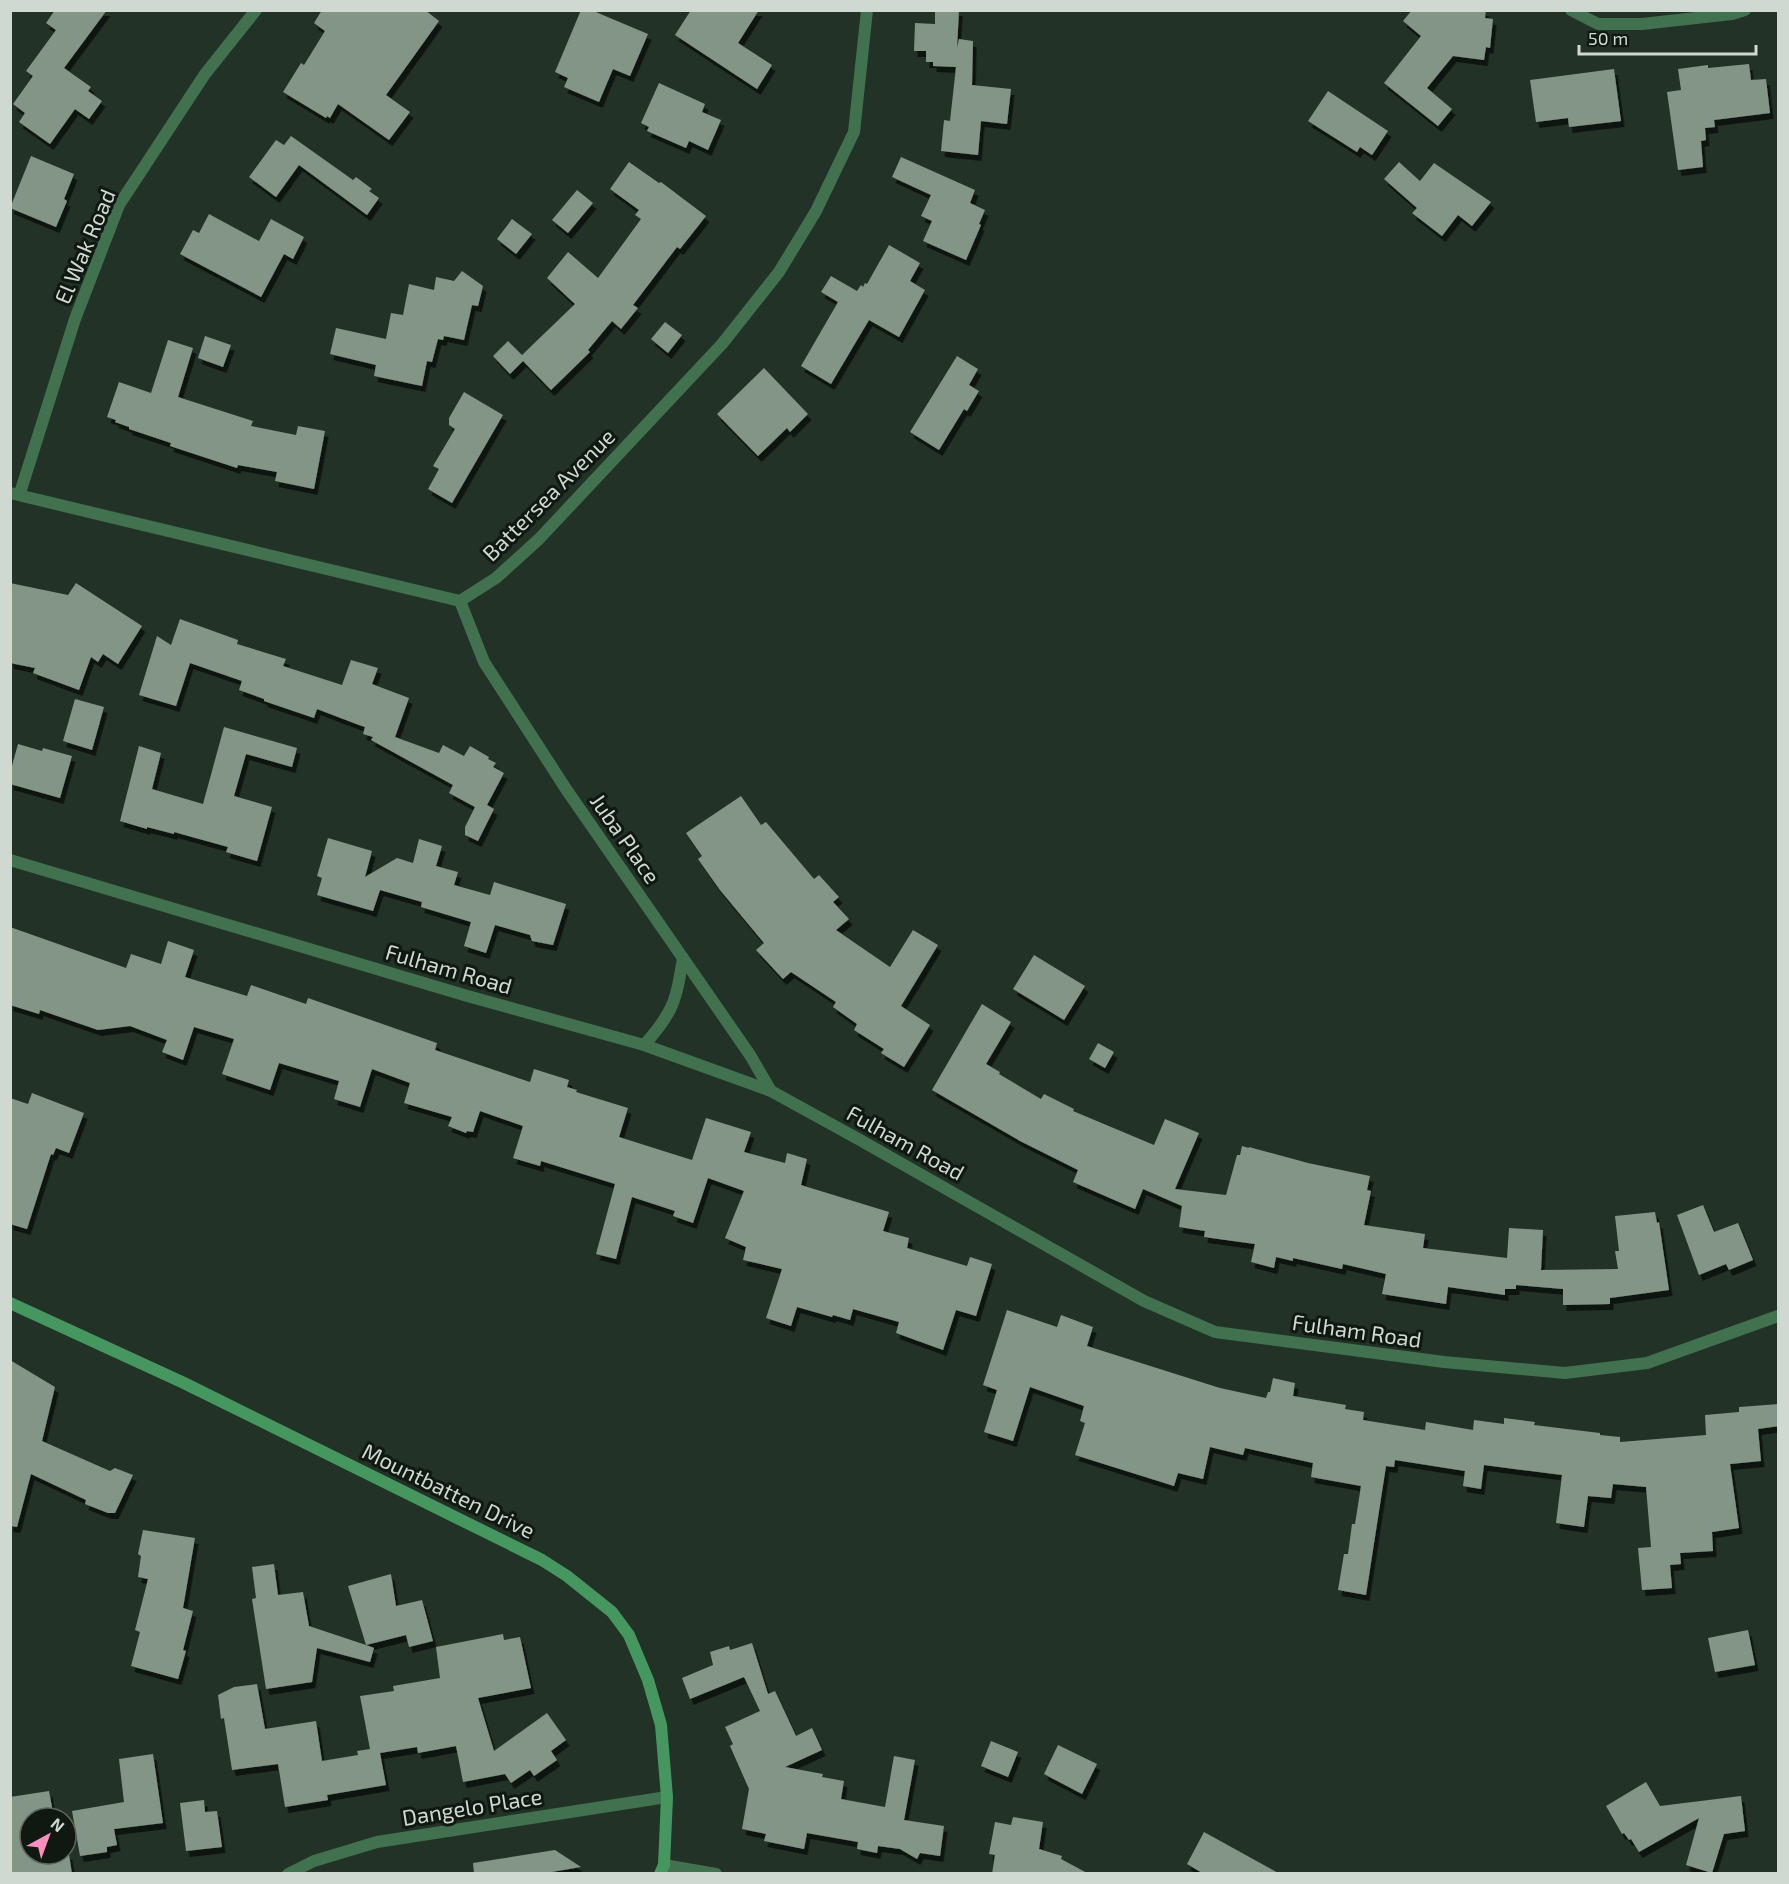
<svg xmlns="http://www.w3.org/2000/svg" width="1789" height="1884" font-family="'Exo 2',sans-serif">
	<defs>
		<filter id="shadow"><feDropShadow dx="3.5" dy="6" stdDeviation="0" flood-color="#0009"/></filter>
	</defs>
	<rect width="100%" height="100%" fill="#223226"/>
	<g fill="#829586" filter="url(#shadow)">
		<path d="M 55,10 L 107,10 L 64,68 L 91,87 L 88,91 L 102,101 L 89,119 L 75,109 L 50,144 L 19,122 L 25,113 L 13,104 L 33,76 L 26,71 L 56,30 L 46,23 Z"/>
		<path d="M 322,10 L 425,10 L 439,21 L 386,95 L 410,112 L 389,140 L 338,104 L 330,118 L 327,116 L 326,118 L 283,92 L 301,63 L 304,65 L 325,31 L 314,23 Z"/>
		<path d="M 581,10 L 591,10 L 648,34 L 630,76 L 613,69 L 599,102 L 564,87 L 568,78 L 555,72 Z"/>
		<path d="M 691,10 L 759,10 L 738,43 L 772,65 L 757,89 L 675,35 Z"/>
		<path d="M 935,10 L 959,10 L 957,48 L 959,39 L 973,41 L 972,85 L 1011,89 L 1007,124 L 981,121 L 978,155 L 941,151 L 944,120 L 950,121 L 956,67 L 933,66 L 933,62 L 926,62 L 926,51 L 914,51 L 915,23 L 935,24 Z"/>
		<path d="M 1412,10 L 1486,10 L 1485,18 L 1493,19 L 1490,48 L 1486,47 L 1484,60 L 1453,56 L 1427,88 L 1452,109 L 1438,126 L 1384,83 L 1421,36 L 1403,21 Z"/>
		<path d="M 1749,64 L 1751,80 L 1766,79 L 1770,113 L 1714,120 L 1715,127 L 1705,128 L 1706,140 L 1701,141 L 1703,167 L 1678,170 L 1667,92 L 1681,90 L 1678,69 L 1708,65 L 1708,68 Z"/>
		<path d="M 1614,69 L 1621,121 L 1569,127 L 1568,118 L 1536,122 L 1530,80 Z"/>
		<path d="M 659,83 L 705,104 L 702,112 L 721,120 L 708,150 L 689,141 L 686,148 L 647,131 L 649,127 L 641,123 Z"/>
		<path d="M 1328,91 L 1388,131 L 1372,155 L 1360,147 L 1357,152 L 1308,121 Z"/>
		<path d="M 291,136 L 353,180 L 356,177 L 372,189 L 369,191 L 379,198 L 367,215 L 299,165 L 276,197 L 249,177 L 276,140 L 284,145 Z"/>
		<path d="M 31,156 L 74,174 L 64,199 L 67,201 L 56,227 L 10,208 Z"/>
		<path d="M 901,157 L 975,190 L 970,203 L 985,210 L 979,224 L 981,225 L 966,260 L 923,241 L 932,221 L 921,216 L 931,195 L 892,177 Z"/>
		<path d="M 629,162 L 659,183 L 661,182 L 706,216 L 680,249 L 677,247 L 633,305 L 638,308 L 621,329 L 612,321 L 588,350 L 590,352 L 551,390 L 523,361 L 510,374 L 493,356 L 508,341 L 522,355 L 575,304 L 547,278 L 568,252 L 598,278 L 641,219 L 635,215 L 639,210 L 610,189 Z"/>
		<path d="M 1399,162 L 1420,181 L 1434,163 L 1491,202 L 1472,226 L 1458,215 L 1442,236 L 1412,213 L 1417,208 L 1384,179 Z"/>
		<path d="M 577,190 L 593,203 L 568,233 L 552,220 Z"/>
		<path d="M 209,214 L 259,241 L 271,219 L 304,237 L 293,259 L 284,254 L 261,297 L 180,254 L 193,230 L 199,233 Z"/>
		<path d="M 512,219 L 532,234 L 516,254 L 497,239 Z"/>
		<path d="M 889,245 L 920,263 L 910,281 L 925,290 L 899,337 L 869,320 L 831,384 L 801,366 L 838,302 L 821,292 L 831,276 L 857,291 L 861,285 L 863,287 L 865,283 L 867,284 Z"/>
		<path d="M 462,271 L 483,286 L 478,306 L 472,305 L 464,340 L 444,336 L 443,340 L 438,339 L 432,362 L 427,361 L 422,386 L 374,376 L 376,365 L 330,354 L 336,328 L 386,339 L 391,313 L 403,315 L 409,284 L 434,290 L 436,277 L 454,281 Z"/>
		<path d="M 665,322 L 682,335 L 668,353 L 651,339 Z"/>
		<path d="M 205,336 L 231,345 L 223,367 L 198,358 Z"/>
		<path d="M 168,340 L 193,348 L 178,397 L 253,421 L 251,426 L 296,435 L 298,426 L 325,431 L 314,489 L 275,481 L 277,472 L 238,465 L 237,468 L 170,446 L 171,443 L 129,429 L 129,427 L 115,422 L 116,420 L 107,417 L 119,382 L 151,393 Z"/>
		<path d="M 957,356 L 978,369 L 969,385 L 979,391 L 967,411 L 964,409 L 939,450 L 910,432 Z"/>
		<path d="M 764,368 L 808,414 L 790,432 L 787,428 L 758,456 L 717,414 Z"/>
		<path d="M 464,392 L 503,415 L 452,503 L 428,489 L 439,469 L 433,466 L 455,429 L 449,425 L 449,418 Z"/>
		<path d="M 10,583 L 68,595 L 76,583 L 142,626 L 118,664 L 103,654 L 98,662 L 91,657 L 79,690 L 33,673 L 35,668 L 10,663 Z"/>
		<path d="M 180,619 L 238,640 L 237,644 L 286,659 L 283,666 L 342,685 L 351,660 L 378,668 L 372,684 L 409,698 L 395,737 L 439,753 L 443,745 L 464,756 L 470,746 L 489,757 L 488,759 L 496,763 L 493,767 L 504,773 L 487,805 L 494,809 L 478,841 L 465,835 L 465,827 L 475,807 L 449,793 L 453,785 L 371,740 L 373,737 L 363,734 L 365,727 L 359,725 L 317,709 L 314,718 L 264,701 L 264,699 L 239,690 L 242,681 L 190,663 L 176,706 L 139,695 L 157,636 L 171,645 Z"/>
		<path d="M 75,699 L 104,707 L 92,750 L 63,741 Z"/>
		<path d="M 224,727 L 297,748 L 292,767 L 246,754 L 234,796 L 272,807 L 257,861 L 226,852 L 228,847 L 174,832 L 174,834 L 147,827 L 147,829 L 120,821 L 139,746 L 161,753 L 152,789 L 203,804 Z"/>
		<path d="M 18,744 L 42,751 L 43,748 L 72,756 L 60,798 L 10,784 L 10,773 Z"/>
		<path d="M 741,796 L 761,825 L 766,822 L 814,879 L 819,875 L 839,897 L 833,902 L 849,919 L 836,930 L 890,967 L 913,930 L 938,945 L 901,1006 L 930,1025 L 904,1067 L 881,1053 L 884,1049 L 854,1030 L 857,1024 L 833,1007 L 836,1002 L 791,972 L 783,979 L 756,950 L 764,943 L 720,890 L 698,859 L 702,856 L 686,833 Z"/>
		<path d="M 328,838 L 372,851 L 365,877 L 397,858 L 413,863 L 419,839 L 442,846 L 436,866 L 458,872 L 454,885 L 490,895 L 494,882 L 566,904 L 553,945 L 532,941 L 530,935 L 495,925 L 486,953 L 464,946 L 471,922 L 421,907 L 422,902 L 380,890 L 373,911 L 317,895 L 322,878 L 317,876 Z"/>
		<path d="M 10,927 L 126,968 L 131,954 L 161,964 L 168,941 L 194,950 L 185,977 L 247,996 L 251,985 L 306,1004 L 308,998 L 437,1043 L 435,1050 L 530,1082 L 534,1069 L 569,1080 L 567,1087 L 577,1090 L 576,1092 L 628,1108 L 619,1137 L 692,1160 L 706,1118 L 751,1132 L 744,1152 L 785,1163 L 787,1153 L 807,1159 L 801,1185 L 889,1212 L 883,1231 L 909,1238 L 907,1248 L 967,1266 L 970,1257 L 992,1264 L 976,1316 L 956,1310 L 943,1350 L 896,1333 L 899,1322 L 853,1309 L 850,1320 L 833,1315 L 832,1317 L 797,1307 L 791,1326 L 766,1318 L 782,1269 L 743,1260 L 746,1247 L 725,1238 L 744,1191 L 708,1178 L 693,1223 L 673,1216 L 675,1211 L 632,1197 L 616,1259 L 596,1254 L 615,1184 L 541,1161 L 540,1166 L 513,1158 L 523,1126 L 480,1111 L 473,1132 L 467,1131 L 466,1133 L 448,1126 L 452,1117 L 404,1103 L 410,1083 L 372,1069 L 360,1107 L 334,1099 L 339,1081 L 279,1063 L 270,1090 L 222,1074 L 234,1039 L 194,1027 L 183,1060 L 162,1052 L 167,1040 L 130,1026 L 98,1030 L 40,1010 L 39,1014 L 10,1005 Z"/>
		<path d="M 1034,955 L 1085,986 L 1064,1020 L 1013,989 Z"/>
		<path d="M 982,1004 L 1011,1022 L 986,1064 L 1000,1072 L 999,1074 L 1041,1099 L 1044,1094 L 1074,1109 L 1073,1111 L 1154,1145 L 1165,1119 L 1199,1133 L 1175,1189 L 1226,1195 L 1237,1155 L 1240,1155 L 1242,1146 L 1249,1148 L 1249,1147 L 1308,1163 L 1370,1176 L 1367,1190 L 1371,1191 L 1364,1225 L 1425,1234 L 1423,1248 L 1507,1258 L 1509,1228 L 1543,1230 L 1541,1270 L 1618,1269 L 1615,1251 L 1619,1251 L 1615,1216 L 1655,1212 L 1657,1223 L 1659,1222 L 1669,1290 L 1610,1298 L 1610,1304 L 1563,1305 L 1563,1289 L 1516,1285 L 1516,1289 L 1505,1289 L 1505,1295 L 1448,1287 L 1446,1304 L 1382,1294 L 1386,1274 L 1343,1264 L 1342,1269 L 1293,1258 L 1293,1261 L 1276,1257 L 1274,1268 L 1251,1262 L 1255,1244 L 1204,1237 L 1205,1231 L 1179,1227 L 1182,1206 L 1143,1189 L 1135,1209 L 1073,1182 L 1078,1170 L 1020,1141 L 932,1090 Z"/>
		<path d="M 1098,1043 L 1114,1052 L 1105,1068 L 1089,1059 Z"/>
		<path d="M 32,1093 L 84,1113 L 69,1153 L 56,1148 L 53,1155 L 51,1154 L 27,1229 L 10,1224 L 10,1098 L 28,1104 Z"/>
		<path d="M 1703,1205 L 1714,1232 L 1738,1223 L 1753,1260 L 1729,1270 L 1726,1264 L 1699,1275 L 1677,1215 Z"/>
		<path d="M 1007,1310 L 1057,1327 L 1061,1315 L 1093,1327 L 1087,1346 L 1220,1388 L 1266,1398 L 1268,1392 L 1270,1392 L 1273,1378 L 1295,1383 L 1293,1396 L 1346,1405 L 1345,1409 L 1364,1412 L 1363,1420 L 1425,1430 L 1426,1422 L 1473,1430 L 1474,1420 L 1504,1424 L 1504,1418 L 1535,1422 L 1534,1425 L 1600,1433 L 1600,1435 L 1620,1437 L 1620,1442 L 1706,1435 L 1705,1415 L 1739,1412 L 1739,1407 L 1779,1404 L 1779,1426 L 1758,1429 L 1761,1461 L 1730,1464 L 1739,1528 L 1712,1532 L 1713,1551 L 1680,1553 L 1681,1564 L 1670,1565 L 1672,1588 L 1642,1590 L 1638,1548 L 1651,1547 L 1646,1487 L 1613,1484 L 1611,1498 L 1588,1496 L 1584,1527 L 1556,1523 L 1562,1475 L 1484,1465 L 1481,1489 L 1463,1486 L 1465,1471 L 1395,1460 L 1394,1467 L 1386,1466 L 1366,1595 L 1338,1590 L 1344,1554 L 1348,1554 L 1352,1524 L 1355,1524 L 1361,1486 L 1311,1477 L 1313,1463 L 1245,1448 L 1243,1455 L 1210,1447 L 1203,1479 L 1178,1473 L 1174,1486 L 1075,1455 L 1085,1423 L 1080,1421 L 1084,1406 L 1030,1387 L 1013,1441 L 984,1432 L 997,1390 L 983,1385 Z"/>
		<path d="M 10,1360 L 55,1387 L 42,1441 L 110,1471 L 115,1468 L 133,1475 L 115,1513 L 108,1513 L 85,1504 L 86,1500 L 31,1474 L 17,1527 L 10,1526 Z"/>
		<path d="M 143,1530 L 195,1538 L 183,1608 L 193,1611 L 183,1650 L 186,1651 L 178,1679 L 131,1666 L 140,1632 L 135,1630 L 148,1579 L 138,1577 L 141,1556 L 138,1554 Z"/>
		<path d="M 274,1564 L 278,1595 L 303,1592 L 309,1626 L 366,1645 L 348,1586 L 391,1574 L 396,1606 L 422,1600 L 433,1641 L 409,1647 L 406,1635 L 366,1645 L 374,1648 L 370,1662 L 317,1648 L 312,1682 L 266,1689 L 252,1599 L 256,1598 L 252,1567 Z"/>
		<path d="M 1748,1630 L 1755,1665 L 1715,1672 L 1708,1638 Z"/>
		<path d="M 503,1634 L 504,1640 L 520,1637 L 531,1688 L 478,1698 L 494,1751 L 547,1713 L 566,1740 L 551,1751 L 557,1760 L 534,1776 L 530,1770 L 511,1783 L 505,1774 L 463,1782 L 456,1746 L 418,1753 L 417,1747 L 380,1753 L 386,1785 L 327,1795 L 328,1800 L 285,1807 L 278,1764 L 232,1770 L 224,1718 L 221,1719 L 218,1695 L 234,1687 L 257,1684 L 265,1729 L 316,1721 L 322,1761 L 358,1755 L 357,1751 L 370,1749 L 360,1696 L 394,1691 L 393,1686 L 440,1678 L 436,1647 Z"/>
		<path d="M 752,1643 L 768,1694 L 775,1691 L 796,1736 L 812,1728 L 822,1750 L 785,1767 L 823,1774 L 822,1777 L 844,1781 L 841,1799 L 885,1807 L 894,1756 L 915,1760 L 904,1820 L 944,1826 L 940,1856 L 920,1853 L 917,1859 L 900,1849 L 878,1846 L 877,1853 L 857,1849 L 858,1842 L 807,1833 L 804,1849 L 764,1841 L 766,1834 L 742,1829 L 749,1789 L 730,1746 L 733,1744 L 725,1727 L 760,1711 L 744,1677 L 690,1699 L 682,1678 L 713,1665 L 710,1652 L 729,1646 L 730,1650 Z"/>
		<path d="M 991,1741 L 1018,1752 L 1008,1777 L 981,1766 Z"/>
		<path d="M 1058,1745 L 1097,1764 L 1082,1794 L 1044,1774 Z"/>
		<path d="M 153,1754 L 163,1823 L 114,1829 L 117,1845 L 107,1847 L 107,1852 L 80,1856 L 72,1811 L 124,1802 L 119,1759 Z"/>
		<path d="M 1646,1782 L 1660,1806 L 1741,1796 L 1745,1831 L 1724,1834 L 1712,1873 L 1686,1865 L 1699,1818 L 1639,1852 L 1631,1839 L 1629,1840 L 1624,1833 L 1622,1834 L 1606,1806 Z"/>
		<path d="M 49,1791 L 54,1818 L 30,1818 L 30,1854 L 69,1854 L 72,1874 L 10,1874 L 10,1797 Z"/>
		<path d="M 204,1800 L 205,1812 L 217,1811 L 222,1847 L 186,1851 L 180,1803 Z"/>
		<path d="M 1013,1817 L 1043,1822 L 1039,1849 L 1062,1856 L 1061,1859 L 1089,1874 L 992,1874 L 995,1855 L 989,1854 L 995,1822 L 1011,1825 Z"/>
		<path d="M 1204,1832 L 1280,1874 L 1204,1874 L 1187,1864 Z"/>
		<path d="M 555,1850 L 581,1867 L 540,1874 L 474,1874 L 473,1863 Z"/>
	</g>
	<g fill="none" stroke-linecap="round" stroke-linejoin="round">
		<g stroke="#41714e" stroke-width="12">
			<path d="M 1571,10 L 1598,24 L 1642,24 L 1732,14 L 1745,10"/>
			<path d="M 10,493 L 460,601 L 496,578 L 539,539 L 722,344 L 779,272 L 816,211 L 854,132 L 867,10"/>
			<path d="M 20,493 L 75,319 L 119,205 L 205,74 L 256,10"/>
			<path d="M 460,601 L 484,662 L 566,789 L 750,1055 L 771,1091"/>
			<path d="M 10,860 L 464,995 L 644,1045 L 771,1091 L 860,1140 L 1144,1301 L 1215,1332 L 1444,1362 L 1565,1373 L 1647,1363 L 1778,1316"/>
			<path d="M 644,1045 C 674,1012 676,1000 683,958"/>
			<path d="M 664,1865 L 716,1874"/>
			<path d="M 288,1874 L 314,1861 L 377,1842 L 667,1797"/>
		</g>
		<path stroke="#46975f" stroke-width="12" d="M 10,1303 L 184,1383 L 542,1560 L 567,1576 L 612,1612 L 629,1635 L 648,1680 L 661,1725 L 667,1797 L 664,1865 L 660,1874"/>
	</g>
	<g text-anchor="middle" dominant-baseline="central" stroke-width="6" stroke-linejoin="round" paint-order="stroke">
		<g font-size="22" fill="#cfd9d1" stroke="#101812">
			<text transform="translate(84 246) rotate(-67)">El Wak Road</text>
			<text transform="translate(548 494) rotate(-45)">Battersea Avenue</text>
			<text transform="translate(626 838) rotate(55)">Juba Place</text>
			<text transform="translate(449 968) rotate(16)">Fulham Road</text>
			<text transform="translate(906 1142) rotate(29)">Fulham Road</text>
			<text transform="translate(1357 1330) rotate(8)">Fulham Road</text>
			<text transform="translate(449 1490) rotate(26)">Mountbatten Drive</text>
			<text transform="translate(472 1806) rotate(-9)">Dangelo Place</text>
		</g>
	</g>
	<rect width="1789" height="1884" fill="none" stroke="#cfd9d1" stroke-width="24"/>
	<g transform="translate(48 1836) rotate(41)"><circle r="28" fill="#101812" stroke="#5c655e" stroke-width="1.5"/>
	<path d="M0-4.5L10 22L0 15L-10 22Z" fill="#fe8ebd"/>
	<text y="-9" font-size="16" font-weight="bold" text-anchor="middle" fill="#cfd9d1">N</text>
	</g>
	<path d="M1579 45v9h177v-9" fill="none" stroke="#cfd9d1" stroke-width="3"/>
	<text x="1588" y="45" font-size="18" fill="#cfd9d1" stroke="#101812" stroke-width="4.5" paint-order="stroke">50 m</text>
</svg>
